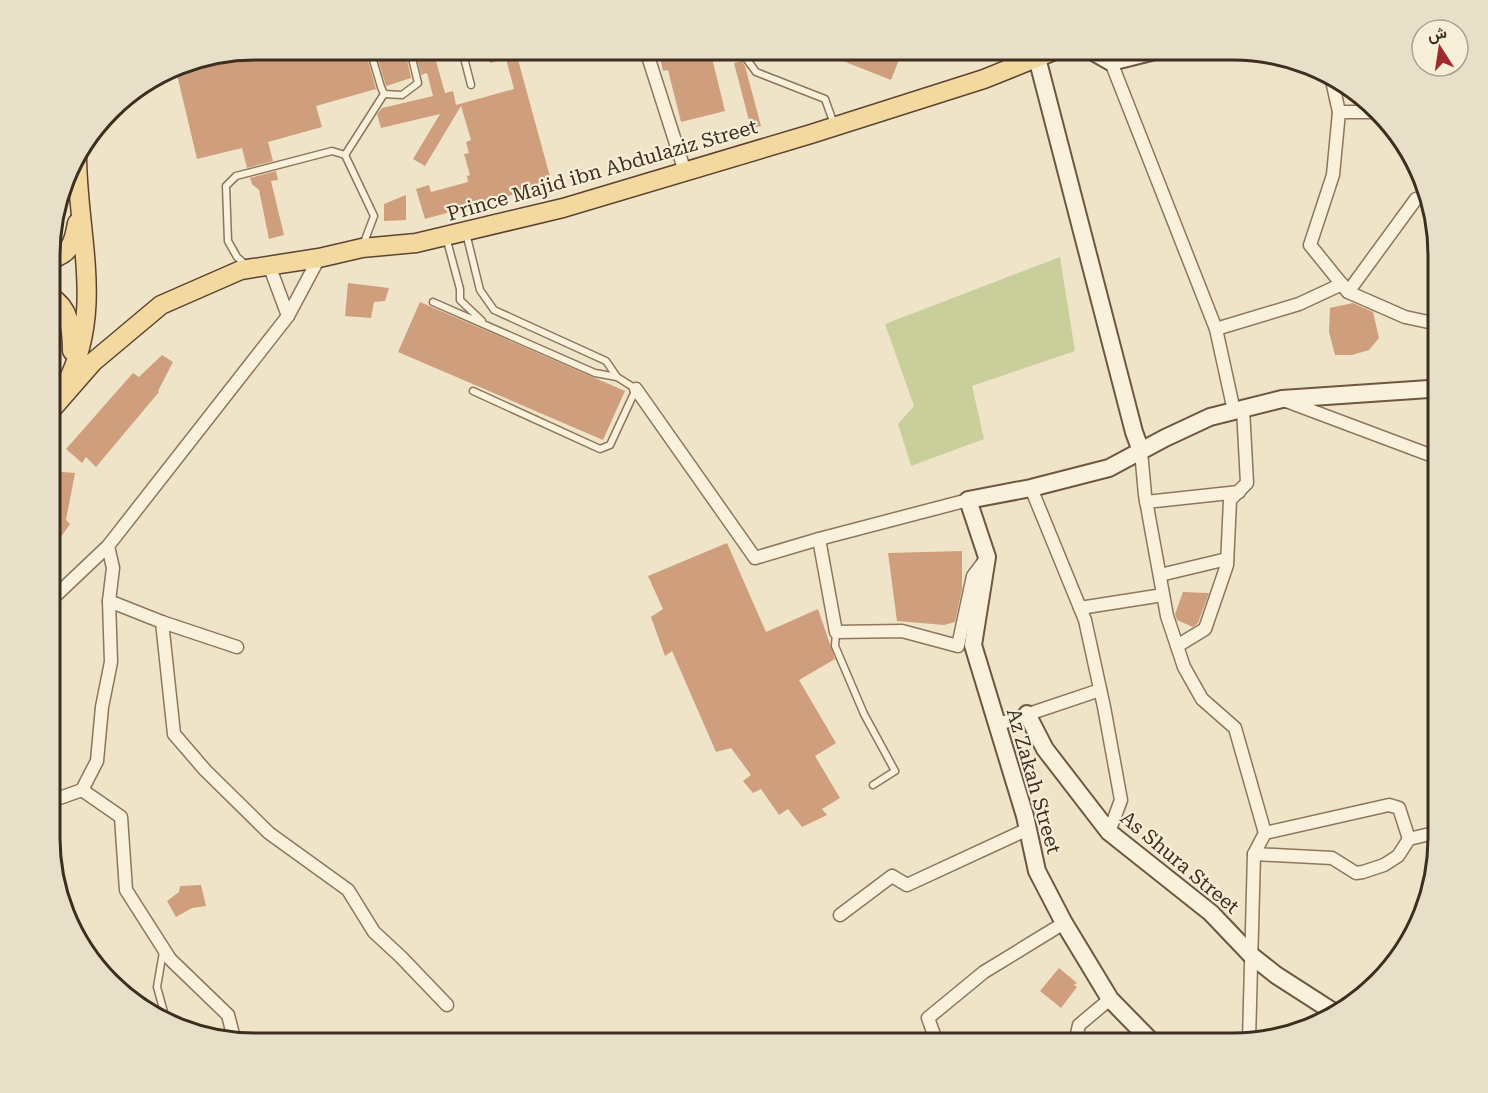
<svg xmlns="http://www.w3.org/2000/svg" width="1488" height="1093" font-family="'Roboto Serif',Vazirmatn,serif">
	<rect width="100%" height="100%" fill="#f0e4c8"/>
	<g fill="#c9cf9b">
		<path d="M 1060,257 L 1075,351 L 972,386 L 984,439 L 911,466 L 898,424 L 914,406 L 885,324 Z"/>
		<path d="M 60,267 L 60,294 L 51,289 L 51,270 Z"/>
	</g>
	<g fill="#cf9f7d">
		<path d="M 255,50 L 365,50 L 376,89 L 316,106 L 322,127 L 268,142 L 273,161 L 247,168 L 242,148 L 197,159 L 175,66 Z"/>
		<path d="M 375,50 L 405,50 L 411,78 L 386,86 Z"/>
		<path d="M 415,50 L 433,50 L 445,93 L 453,91 L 456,105 L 514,89 L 506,59 L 490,63 L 487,53 L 490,52 L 489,50 L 527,50 L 527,53 L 517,56 L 552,184 L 425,219 L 416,189 L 429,185 L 431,192 L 468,182 L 467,176 L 470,175 L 464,154 L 469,153 L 466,142 L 471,140 L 461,106 L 425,166 L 413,159 L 440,114 L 381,128 L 377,114 L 382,108 L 433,96 L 427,73 L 421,75 Z"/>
		<path d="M 658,50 L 710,50 L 725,111 L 681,122 L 668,70 L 663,71 Z"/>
		<path d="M 815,50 L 903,50 L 891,80 Z"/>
		<path d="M 742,61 L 745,66 L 761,126 L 751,128 L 734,63 Z"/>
		<path d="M 276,171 L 278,180 L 271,181 L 284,235 L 269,239 L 259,190 L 252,184 L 250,178 Z"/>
		<path d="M 406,195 L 406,220 L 384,221 L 384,204 Z"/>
		<path d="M 348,283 L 389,288 L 385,301 L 374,302 L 371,318 L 345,316 Z"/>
		<path d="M 420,302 L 625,391 L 603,440 L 398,352 Z"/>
		<path d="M 1353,303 L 1373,312 L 1379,338 L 1369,350 L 1352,355 L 1335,355 L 1329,332 L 1330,308 Z"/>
		<path d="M 162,355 L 173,362 L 158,391 L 159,392 L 96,467 L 86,457 L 82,463 L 66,449 L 133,373 L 139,377 Z"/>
		<path d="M 51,471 L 75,473 L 66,520 L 70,524 L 51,551 Z"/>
		<path d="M 727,543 L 766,632 L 818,609 L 835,659 L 799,680 L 836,743 L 815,756 L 840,798 L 822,809 L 827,815 L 802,827 L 788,809 L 779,815 L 761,789 L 753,793 L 743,781 L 751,775 L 731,748 L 716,752 L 672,651 L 665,656 L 651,617 L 663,609 L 648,576 Z"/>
		<path d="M 962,551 L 962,589 L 955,622 L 944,625 L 897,621 L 888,553 Z"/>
		<path d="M 1183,592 L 1209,593 L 1198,623 L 1193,627 L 1177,620 L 1175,614 Z"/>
		<path d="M 201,885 L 206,906 L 192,908 L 176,917 L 167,901 L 179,892 L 180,886 Z"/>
		<path d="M 1059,968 L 1077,983 L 1074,985 L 1077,987 L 1061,1008 L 1040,991 Z"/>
	</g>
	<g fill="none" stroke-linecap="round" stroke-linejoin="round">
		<defs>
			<g id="lane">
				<path d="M 370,50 L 381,87 L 384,94 L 402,95 L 418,83 L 410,50"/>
				<path d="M 462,50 L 471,85"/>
				<path d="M 740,50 L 756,72 L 825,99 L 834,124"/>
				<path d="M 345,155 L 384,94"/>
				<path d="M 466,233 L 480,290 L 494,310 L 606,361 L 617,377"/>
				<path d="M 446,237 L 460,289 L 460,300 L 482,321"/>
				<path d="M 246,265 L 237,257 L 228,241 L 226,186 L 236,176 L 332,151 L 345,155 L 374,216 L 363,245"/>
				<path d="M 433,302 L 595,373 L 617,377 L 636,389 L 610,445 L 600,449 L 473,391"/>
				<path d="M 836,632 L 835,646 L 864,714 L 895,771 L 873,785"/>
				<path d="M 163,952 L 157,987 L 167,1023"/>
			</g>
			<g id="street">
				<path d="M 646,50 L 685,172"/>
				<path d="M 1111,62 L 1216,329 L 1234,411"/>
				<path d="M 1331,76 L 1339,112 L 1333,175 L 1310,245 L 1348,292 L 1405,317 L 1438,324"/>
				<path d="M 1339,112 L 1375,112"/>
				<path d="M 269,265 L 288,316"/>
				<path d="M 1348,292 L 1416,199 L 1426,197"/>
				<path d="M 1216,329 L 1299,304 L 1342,284"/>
				<path d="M 636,389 L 755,558 L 819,539"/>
				<path d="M 1286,401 L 1438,458"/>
				<path d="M 1141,451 L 1145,495 L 1167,616 L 1184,667 L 1202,699 L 1235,728 L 1265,833 L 1254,854 L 1249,1040"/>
				<path d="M 1031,488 L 1085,620 L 1104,707 L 1121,800 L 1109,832"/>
				<path d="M 968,500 L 819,539 L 836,632 L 902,631 L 958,646 L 973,576 L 985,560"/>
				<path d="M 1146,502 L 1239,492"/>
				<path d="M 1160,575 L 1227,559"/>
				<path d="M 51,600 L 108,546 L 288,316 L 319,258"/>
				<path d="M 109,601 L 162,622 L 174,734 L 205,770 L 269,833 L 348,890 L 374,932 L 401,957 L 447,1005"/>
				<path d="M 1080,608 L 1163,595"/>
				<path d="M 162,622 L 237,647"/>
				<path d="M 1177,646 L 1205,629 L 1227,565 L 1230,500 L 1247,483 L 1243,409"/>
				<path d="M 996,725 L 1100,690"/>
				<path d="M 82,790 L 121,817 L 126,890 L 170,959 L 228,1015 L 235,1042"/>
				<path d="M 51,801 L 82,790 L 97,761 L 102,707 L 111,662 L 109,601 L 113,568 L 108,546"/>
				<path d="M 1265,833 L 1389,805 L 1399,808 L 1409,839"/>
				<path d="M 1254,854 L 1332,858 L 1356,873 L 1363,872 L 1384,865 L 1398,856 L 1409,839 L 1438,832"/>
				<path d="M 840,915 L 892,876 L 907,885 L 1028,829"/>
				<path d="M 937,1043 L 928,1018 L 984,972 L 1064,923"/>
				<path d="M 1075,1043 L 1079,1025 L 1110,999"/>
			</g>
			<g id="secondary">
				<path d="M 1035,50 L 1134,432 L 1141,451"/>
				<path d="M 1090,50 L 1111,62 L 1159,50"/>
				<path d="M 1027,714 L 1045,749 L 1109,832 L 1211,913 L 1252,956 L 1276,975 L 1335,1013"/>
				<path d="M 1153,1043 L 1110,999 L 1064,923 L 1037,871 L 1025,816 L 973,645 L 987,557 L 968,500 L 1031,488 L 1109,468 L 1165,438 L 1210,417 L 1282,399 L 1429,389 L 1438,390"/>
			</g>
			<g id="primary">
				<path d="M 51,259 C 71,254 74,241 77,223"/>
				<path d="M 51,297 C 70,308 72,331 72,351"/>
				<path d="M 66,384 C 105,310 77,233 77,155"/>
				<path d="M 52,409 L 93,362 L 161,305 L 241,270 L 319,258 L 362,248 L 416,243 L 563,208 L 811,134 L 984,79 L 1056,50"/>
			</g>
		</defs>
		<use href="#lane" stroke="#8d765c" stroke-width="9"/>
		<use href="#street" stroke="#8d765c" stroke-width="15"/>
		<use href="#secondary" stroke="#6f573f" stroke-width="20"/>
		<use href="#primary" stroke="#5b4430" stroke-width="21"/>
		<use href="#lane" stroke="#faf1dc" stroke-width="6"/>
		<use href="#street" stroke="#faf1dc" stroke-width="12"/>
		<use href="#secondary" stroke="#faf1dc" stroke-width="16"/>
		<use href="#primary" stroke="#f3d9a0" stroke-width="18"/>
	</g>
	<g text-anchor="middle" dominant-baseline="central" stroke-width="4.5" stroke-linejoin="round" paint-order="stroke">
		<g font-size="20" fill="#3d2e20" stroke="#f7eed8">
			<text transform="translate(602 170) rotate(-16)">Prince Majid ibn Abdulaziz Street</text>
			<text transform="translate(1034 781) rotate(74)">Az Zakah Street</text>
			<text transform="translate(1180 862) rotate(40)">As Shura Street</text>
		</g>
	</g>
	<path d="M0 0H1488V1093H0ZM255 60H1233A195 195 0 0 1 1428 255V838A195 195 0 0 1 1233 1033H255A195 195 0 0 1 60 838V255A195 195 0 0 1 255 60Z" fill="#e8dfc9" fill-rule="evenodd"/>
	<path fill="none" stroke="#3d2e20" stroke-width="3" d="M255 60H1233A195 195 0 0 1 1428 255V838A195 195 0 0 1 1233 1033H255A195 195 0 0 1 60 838V255A195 195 0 0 1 255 60Z"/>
	<g transform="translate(1440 48) rotate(348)"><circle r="28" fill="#f7eed8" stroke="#ada18e" stroke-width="1.5"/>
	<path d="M0-4.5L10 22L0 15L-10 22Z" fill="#9e2a2b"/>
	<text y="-9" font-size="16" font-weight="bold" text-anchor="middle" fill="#3d2e20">ش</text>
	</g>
</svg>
